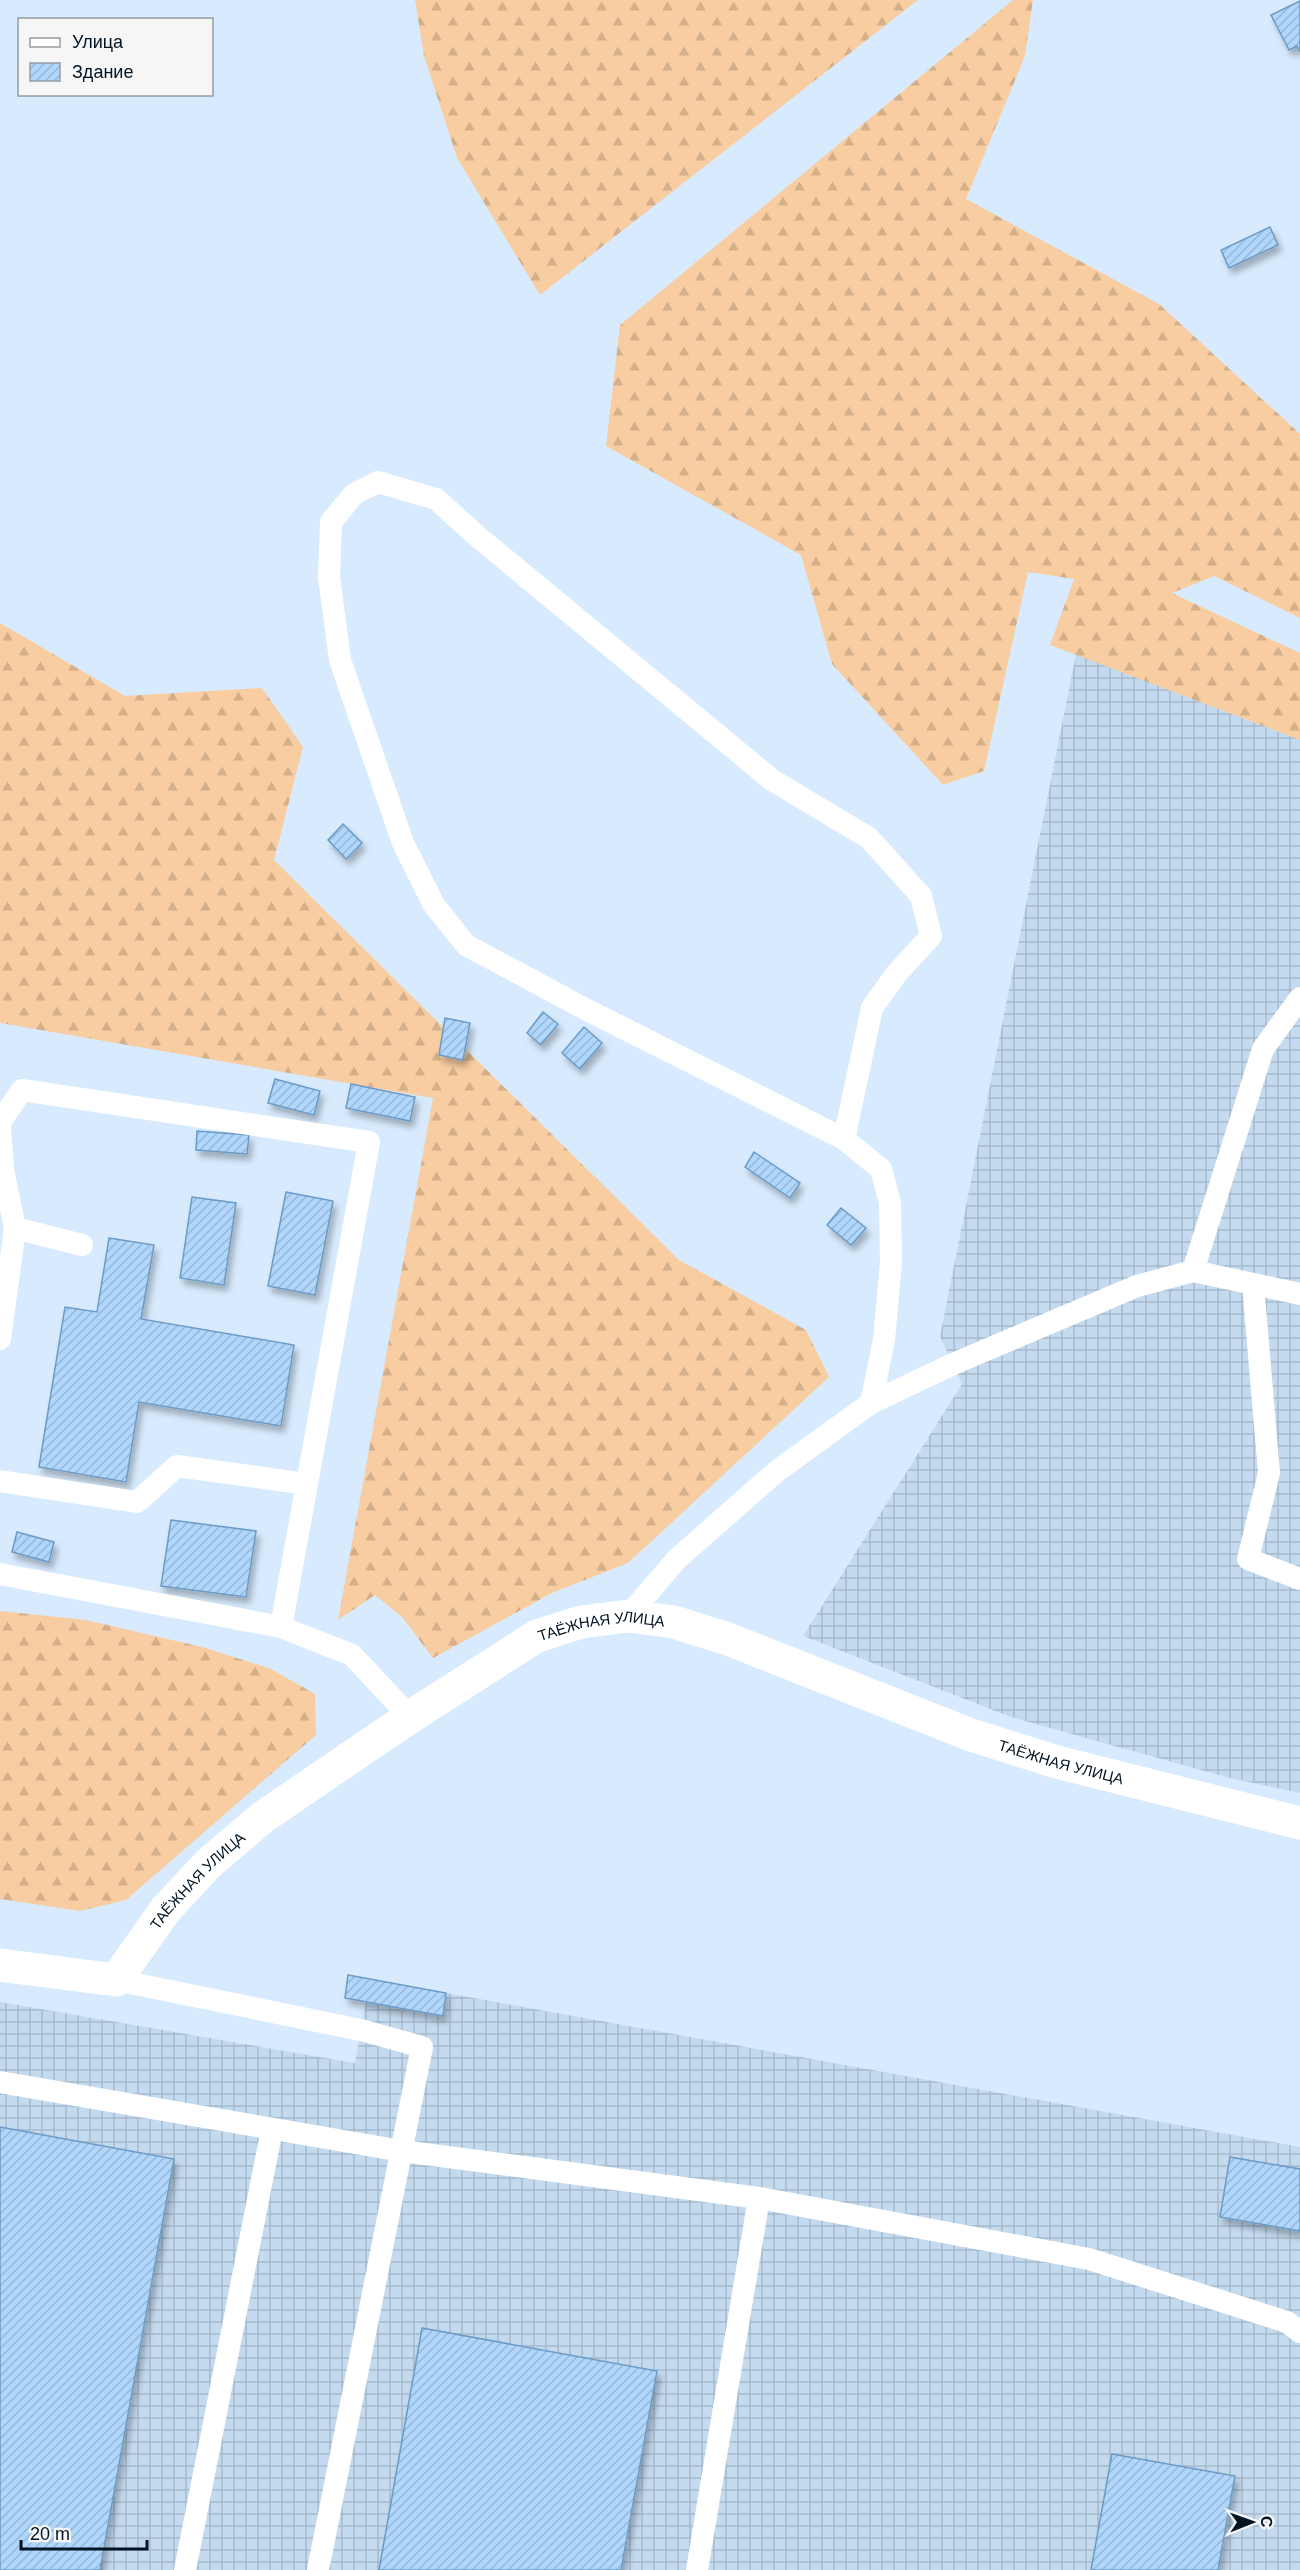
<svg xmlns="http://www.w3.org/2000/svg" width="1300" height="2570" font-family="Arial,sans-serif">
	<defs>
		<pattern id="industrial-grid" width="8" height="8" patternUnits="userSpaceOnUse" patternTransform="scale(1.5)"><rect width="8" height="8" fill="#c4daef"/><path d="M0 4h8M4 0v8" fill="none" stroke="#a7bacd"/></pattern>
		<pattern id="forest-firs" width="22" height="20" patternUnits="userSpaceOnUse" patternTransform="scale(1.5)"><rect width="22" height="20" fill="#f8cda1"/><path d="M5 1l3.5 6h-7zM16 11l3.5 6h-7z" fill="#d3af8a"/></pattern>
		<pattern id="building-hatch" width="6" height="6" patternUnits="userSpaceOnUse" patternTransform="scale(1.5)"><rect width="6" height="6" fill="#b0d7fb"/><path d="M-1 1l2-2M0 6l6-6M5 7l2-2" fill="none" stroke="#96b8d7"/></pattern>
		<filter id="shadow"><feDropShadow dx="3.5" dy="6" stdDeviation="3" flood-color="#0004"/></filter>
	</defs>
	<rect width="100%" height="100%" fill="#d8ebfe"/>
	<g fill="url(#industrial-grid)">
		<path d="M 1076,654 L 1300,740 L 1300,1793 L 1226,1777 L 1011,1717 L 803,1636 L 962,1384 L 940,1336 Z"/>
		<path d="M 446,1993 L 1300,2147 L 1300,2570 L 0,2570 L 0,2002 L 355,2063 L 366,2001 L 443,2015 Z"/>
	</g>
	<g fill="url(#forest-firs)">
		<path d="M 415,0 L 918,0 L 540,295 L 457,158 L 424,56 Z"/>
		<path d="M 1013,0 L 1033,0 L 1025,56 L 966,199 L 1159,304 L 1300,434 L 1300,618 L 1214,576 L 1172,593 L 1300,653 L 1300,740 L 1050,645 L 1074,579 L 1028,572 L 984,771 L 943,785 L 832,664 L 801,555 L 606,446 L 620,325 Z"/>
		<path d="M 0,623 L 125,696 L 262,688 L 303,747 L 274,860 L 679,1260 L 806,1330 L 829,1377 L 628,1563 L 552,1593 L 433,1658 L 402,1617 L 375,1595 L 338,1620 L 433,1098 L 0,1023 Z"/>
		<path d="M 0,1611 L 86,1620 L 202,1647 L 269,1668 L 315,1694 L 316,1735 L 126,1900 L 80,1911 L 0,1899 Z"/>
	</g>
	<g fill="url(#building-hatch)" stroke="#6b9ac5" stroke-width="1.5" filter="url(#shadow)">
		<path d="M 1300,1 L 1300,52 L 1297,46 L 1289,50 L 1271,15 Z"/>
		<path d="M 1270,227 L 1278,245 L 1229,268 L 1221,250 Z"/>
		<path d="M 343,824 L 362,843 L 346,859 L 328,840 Z"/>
		<path d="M 543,1012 L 558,1024 L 541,1045 L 527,1033 Z"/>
		<path d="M 445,1018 L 470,1023 L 463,1060 L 439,1055 Z"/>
		<path d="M 584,1027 L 602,1043 L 580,1069 L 562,1053 Z"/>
		<path d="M 275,1079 L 320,1091 L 314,1115 L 268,1103 Z"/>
		<path d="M 351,1084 L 415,1097 L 410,1121 L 346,1108 Z"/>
		<path d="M 197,1131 L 249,1135 L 247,1154 L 196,1150 Z"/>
		<path d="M 754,1152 L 800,1183 L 790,1198 L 745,1167 Z"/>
		<path d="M 286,1192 L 333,1201 L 315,1295 L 268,1286 Z"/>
		<path d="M 192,1197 L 236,1203 L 224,1285 L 180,1278 Z"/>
		<path d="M 841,1208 L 866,1228 L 851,1245 L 827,1225 Z"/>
		<path d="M 109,1238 L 154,1245 L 141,1319 L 294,1345 L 281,1426 L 139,1402 L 126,1482 L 39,1467 L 65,1307 L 97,1312 Z"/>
		<path d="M 171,1520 L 256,1531 L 246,1597 L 161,1586 Z"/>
		<path d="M 17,1532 L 54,1542 L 49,1562 L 12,1552 Z"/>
		<path d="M 348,1975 L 446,1993 L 443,2016 L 345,1998 Z"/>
		<path d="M 0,2127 L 174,2159 L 100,2570 L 0,2570 Z"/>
		<path d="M 1230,2157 L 1300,2169 L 1300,2231 L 1220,2217 Z"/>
		<path d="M 422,2328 L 657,2371 L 621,2570 L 379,2570 Z"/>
		<path d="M 1112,2454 L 1235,2476 L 1218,2570 L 1091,2570 Z"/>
	</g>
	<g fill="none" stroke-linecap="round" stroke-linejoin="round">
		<g stroke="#fff" stroke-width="22">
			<path d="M 0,1122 L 22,1090 L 369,1142 L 281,1627 L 352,1655 L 410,1717"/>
			<path d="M 0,1126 L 3,1170 L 15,1228 L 0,1339"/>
			<path d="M 844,1139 L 872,1008 L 897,973 L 931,936 L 921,896 L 869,838 L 772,780 L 477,536 L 436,499 L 378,482 L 354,494 L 331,522 L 329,577 L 340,660 L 403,843 L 434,905 L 466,945 L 587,1010 L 844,1139 L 881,1169 L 890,1203 L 891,1262 L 884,1340 L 871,1403"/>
			<path d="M 15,1228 L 82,1245"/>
			<path d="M 1193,1271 L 1263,1049 L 1300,998"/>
			<path d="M 1253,1284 L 1269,1473 L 1248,1559 L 1300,1579"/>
			<path d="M 0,1481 L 137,1502 L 177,1466 L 307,1484"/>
			<path d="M 0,1574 L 281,1627"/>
			<path d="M 628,1616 L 677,1559 L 777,1471 L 871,1403 L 953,1364 L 1137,1286 L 1193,1271 L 1300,1294"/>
			<path d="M 116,1980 L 361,2030 L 422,2047 L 318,2570"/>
			<path d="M 0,2082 L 402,2151 L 759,2198 L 1089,2259 L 1287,2322 L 1300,2332"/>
			<path d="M 185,2570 L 272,2129"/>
			<path d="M 697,2570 L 759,2198"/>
		</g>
		<path stroke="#fff" stroke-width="33" id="s1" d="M 0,1965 L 116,1980 L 166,1909 L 209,1863 L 263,1817 L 410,1717 L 537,1636 L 581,1622 L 628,1616 L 674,1622 L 728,1639 L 971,1735 L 1057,1762 L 1300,1823"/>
	</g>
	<g text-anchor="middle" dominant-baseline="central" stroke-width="4.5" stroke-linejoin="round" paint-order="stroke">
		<g font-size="15" fill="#031524" stroke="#f6f6f6">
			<text stroke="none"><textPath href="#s1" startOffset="732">ТАЁЖНАЯ УЛИЦА</textPath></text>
			<text stroke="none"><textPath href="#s1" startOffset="1218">ТАЁЖНАЯ УЛИЦА</textPath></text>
			<text stroke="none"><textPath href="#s1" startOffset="246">ТАЁЖНАЯ УЛИЦА</textPath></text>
		</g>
	</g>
	<rect x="18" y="18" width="195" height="78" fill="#f6f6f6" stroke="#959ca2" stroke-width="1.5"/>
	<rect x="30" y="38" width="30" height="9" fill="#ffffff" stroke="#959ca2" stroke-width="1.5"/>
	<text x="72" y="48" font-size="18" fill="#031524">Улица</text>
	<rect x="30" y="63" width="30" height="18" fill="url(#building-hatch)" stroke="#959ca2" stroke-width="1.5"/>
	<text x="72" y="78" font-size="18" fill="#031524">Здание</text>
	<g transform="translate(1252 2522) rotate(89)" stroke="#f6f6f6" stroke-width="4.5" paint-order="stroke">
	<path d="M0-4.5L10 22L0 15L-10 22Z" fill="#031524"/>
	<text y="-9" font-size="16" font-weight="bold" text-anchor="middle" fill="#031524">С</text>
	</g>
	<path d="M21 2540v9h126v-9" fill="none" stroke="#031524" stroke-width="3"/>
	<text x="30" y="2540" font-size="18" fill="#031524" stroke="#f6f6f6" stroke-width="4.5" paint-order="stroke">20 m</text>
</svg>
